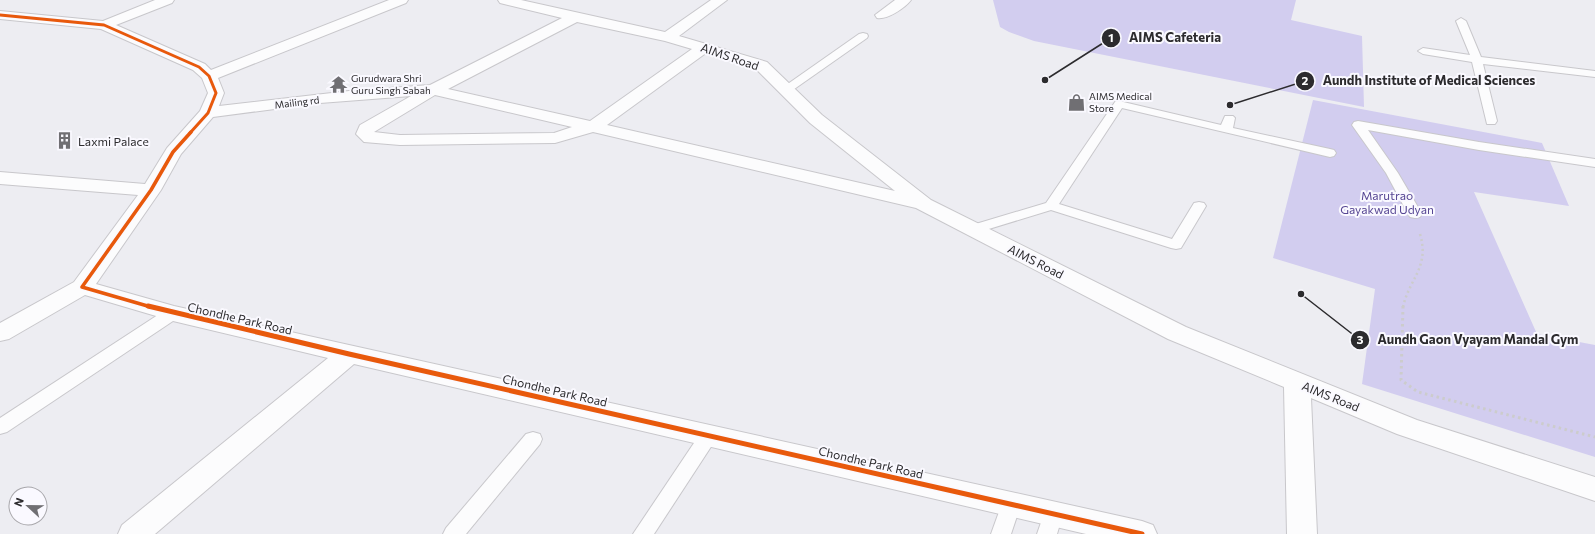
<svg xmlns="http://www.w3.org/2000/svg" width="1595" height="534" font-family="Commissioner,sans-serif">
	<rect width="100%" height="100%" fill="#ededf2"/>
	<g fill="#d2cdef">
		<path d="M 993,0 L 1296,0 L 1291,20 L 1362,36 L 1364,107 L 1034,41 L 1009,32 L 1000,27 Z"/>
		<path d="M 1313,100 L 1542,143 L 1569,206 L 1474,192 L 1537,334 L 1595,345 L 1595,457 L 1362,384 L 1375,289 L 1273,258 Z"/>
	</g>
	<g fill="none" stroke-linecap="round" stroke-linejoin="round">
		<defs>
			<g id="service">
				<path d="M 1461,18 L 1466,21 L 1481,57 L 1595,71 L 1595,77 L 1483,64 L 1497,121 L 1495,124 L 1487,124 L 1472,62 L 1423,54 L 1418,51 L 1423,48 L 1470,55 L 1456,21 Z"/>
				<path d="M 863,33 L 867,34 L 868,36 L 867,38 L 790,92 L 782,92 L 780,90 L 782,88 L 859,34 Z"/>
				<path d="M 1119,101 L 1221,125 L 1225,116 L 1233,116 L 1235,118 L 1233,128 L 1330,149 L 1334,150 L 1336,153 L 1334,156 L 1330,157 L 1122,108 L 1059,204 L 1172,239 L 1194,203 L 1199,202 L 1204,203 L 1206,206 L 1181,248 L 1176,249 L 1171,248 L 1051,210 L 979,232 L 974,233 L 969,232 L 967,229 L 969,226 L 1046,203 L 1115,102 Z"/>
				<path d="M 1358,121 L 1479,142 L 1595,159 L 1595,167 L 1479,150 L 1368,130 L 1398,173 L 1422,214 L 1420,217 L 1415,218 L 1410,217 L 1408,214 L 1386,173 L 1352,125 L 1354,122 Z"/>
				<path d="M 173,308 L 179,309 L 181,313 L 179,317 L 7,432 L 0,434 L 0,418 L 167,309 Z"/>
				<path d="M 709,429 L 716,431 L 718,436 L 654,534 L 633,534 L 702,431 Z"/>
				<path d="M 533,432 L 540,434 L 542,439 L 540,444 L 466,534 L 443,534 L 446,528 L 526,434 Z"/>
				<path d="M 1011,496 L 1018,498 L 1021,504 L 1011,534 L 991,534 L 1004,498 Z"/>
				<path d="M 1053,506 L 1060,508 L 1063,514 L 1057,534 L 1037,534 L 1046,508 Z"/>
			</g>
			<g id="minor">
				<path d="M 155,0 L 174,0 L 172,3 L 116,25 L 205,64 L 211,70 L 389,0 L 408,0 L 406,3 L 218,78 L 224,93 L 219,106 L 349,91 L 430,85 L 562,18 L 500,3 L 498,0 L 521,0 L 665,32 L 711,0 L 727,0 L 679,36 L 767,62 L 822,115 L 931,200 L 1186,327 L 1417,420 L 1595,477 L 1595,501 L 1397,434 L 1311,398 L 1317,534 L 1287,534 L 1284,387 L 1168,339 L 916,208 L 593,132 L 555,143 L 400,145 L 364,142 L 356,134 L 360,125 L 411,96 L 320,103 L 213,117 L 181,154 L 161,190 L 96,284 L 174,306 L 349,345 L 1142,521 L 1153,525 L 1157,534 L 1086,534 L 354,364 L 155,534 L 118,534 L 122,525 L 328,358 L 173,321 L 85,295 L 9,339 L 0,341 L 0,323 L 74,282 L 138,195 L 0,184 L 0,172 L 145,184 L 167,148 L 200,111 L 208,93 L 202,78 L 193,70 L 101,29 L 0,19 L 0,11 L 103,21 ZM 577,22 L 665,41 L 692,49 L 590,121 L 448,89 ZM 706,53 L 755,68 L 810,123 L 895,191 L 607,125 ZM 435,95 L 572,127 L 554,133 L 400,135 L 374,132 Z"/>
				<path d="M 895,0 L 911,0 C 905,8 887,20 877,18 L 875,15 Z"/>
			</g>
		</defs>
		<use href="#service" stroke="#c8c7cb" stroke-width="2"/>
		<use href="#minor" stroke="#c8c7cb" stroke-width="2"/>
		<path stroke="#ccc" stroke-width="2.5" stroke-dasharray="2 3" stroke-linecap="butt" d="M 1403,307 C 1409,279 1430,267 1420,234"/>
		<path stroke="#ccc" stroke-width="3" stroke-dasharray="2.5 3.5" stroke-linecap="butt" d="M 1403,306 L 1401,380 L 1418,392 L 1595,437"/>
		<use href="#service" fill="#fcfcfd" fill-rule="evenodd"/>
		<use href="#minor" fill="#fcfcfd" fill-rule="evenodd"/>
		<defs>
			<path id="cycleway-far2" d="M 0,15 L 104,25 L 199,67 L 209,76 L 216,93 L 208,113 L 190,133"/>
			<path id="cycleway-far1" d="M 151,307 L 82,287 L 151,190 L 173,152 L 191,132"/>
			<path id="cycleway" d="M 148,306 L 349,354 L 1142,534"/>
		</defs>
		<use href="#cycleway-far2" stroke="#faf9ff" stroke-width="5"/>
		<use href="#cycleway-far1" stroke="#faf9ff" stroke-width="6"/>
		<use href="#cycleway" stroke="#faf9ff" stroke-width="8"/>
		<use href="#cycleway-far2" stroke="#e8590c" stroke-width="3"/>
		<use href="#cycleway-far1" stroke="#e8590c" stroke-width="3.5"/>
		<use href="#cycleway" stroke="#e8590c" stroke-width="5"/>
	</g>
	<defs>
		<symbol id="temple-bare" viewBox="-9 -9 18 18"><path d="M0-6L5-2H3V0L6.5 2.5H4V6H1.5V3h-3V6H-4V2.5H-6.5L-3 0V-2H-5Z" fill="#706f73" stroke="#faf9ff" stroke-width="2.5" paint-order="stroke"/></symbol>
		<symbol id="shop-bare" viewBox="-9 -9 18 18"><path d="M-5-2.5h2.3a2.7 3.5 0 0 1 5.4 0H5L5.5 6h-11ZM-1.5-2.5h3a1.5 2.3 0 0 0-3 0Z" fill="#706f73" stroke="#faf9ff" stroke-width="2.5" paint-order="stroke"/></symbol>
		<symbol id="building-bare" viewBox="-9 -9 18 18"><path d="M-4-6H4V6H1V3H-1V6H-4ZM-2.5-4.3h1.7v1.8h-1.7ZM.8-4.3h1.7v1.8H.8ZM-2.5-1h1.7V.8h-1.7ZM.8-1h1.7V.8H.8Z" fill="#706f73" stroke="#faf9ff" stroke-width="2.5" paint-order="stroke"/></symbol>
	</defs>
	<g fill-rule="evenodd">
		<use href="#temple-bare" x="326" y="72" width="25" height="25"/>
		<use href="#shop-bare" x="1064" y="90" width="25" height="25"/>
		<use href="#building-bare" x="52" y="128" width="25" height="25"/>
	</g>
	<g text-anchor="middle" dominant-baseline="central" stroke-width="4" stroke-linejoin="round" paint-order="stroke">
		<g font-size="10" fill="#2c2b2e" stroke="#faf9ff" text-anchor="start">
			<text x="351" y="78">Gurudwara Shri<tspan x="351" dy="12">Guru Singh Sabah</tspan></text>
			<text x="1089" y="96">AIMS Medical<tspan x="1089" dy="12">Store</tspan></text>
		</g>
		<g font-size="10" fill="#2c2b2e" stroke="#faf9ff">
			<text transform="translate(297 102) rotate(-7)">Mailing rd</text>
		</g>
		<g font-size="12" fill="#2c2b2e" stroke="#faf9ff">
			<text transform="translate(730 56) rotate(19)">AIMS Road</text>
			<text transform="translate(1036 261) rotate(27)">AIMS Road</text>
			<text transform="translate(240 318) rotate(13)">Chondhe Park Road</text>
			<text transform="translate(555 390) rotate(13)">Chondhe Park Road</text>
			<text transform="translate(1331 396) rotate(22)">AIMS Road</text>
			<text transform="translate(871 462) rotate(13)">Chondhe Park Road</text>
		</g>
		<g font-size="12" fill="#2c2b2e" stroke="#faf9ff" text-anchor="start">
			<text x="78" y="141">Laxmi Palace</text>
		</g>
		<g font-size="12" fill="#564693" stroke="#faf9ff">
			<text x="1387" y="195">Marutrao<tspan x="1387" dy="14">Gayakwad Udyan</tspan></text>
		</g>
	</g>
	<path fill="none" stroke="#2c2b2e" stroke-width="1.5" d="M1045 80L1111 38M1230 105L1305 81M1301 294L1360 340"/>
	<g fill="#2c2b2e" stroke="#faf9ff" stroke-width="1.5">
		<circle cx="1045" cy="80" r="4"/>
		<circle cx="1230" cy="105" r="4"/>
		<circle cx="1301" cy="294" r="4"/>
		<circle cx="1111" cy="38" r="10"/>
		<circle cx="1305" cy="81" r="10"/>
		<circle cx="1360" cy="340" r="10"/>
	</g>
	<g font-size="12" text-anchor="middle" font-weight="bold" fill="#fff">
		<text x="1111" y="42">1</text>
		<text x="1305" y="85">2</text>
		<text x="1360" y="344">3</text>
	</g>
	<g font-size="13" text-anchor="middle" font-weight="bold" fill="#2c2b2e" stroke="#faf9ff" stroke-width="4" stroke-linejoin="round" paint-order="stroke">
		<text x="1175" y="42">AIMS Cafeteria</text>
		<text x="1429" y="85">Aundh Institute of Medical Sciences</text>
		<text x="1478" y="344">Aundh Gaon Vyayam Mandal Gym</text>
	</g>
	<g transform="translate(28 506) rotate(292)"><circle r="19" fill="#faf9ff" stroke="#a8a7ab"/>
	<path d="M0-3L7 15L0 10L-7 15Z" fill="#706f73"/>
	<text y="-6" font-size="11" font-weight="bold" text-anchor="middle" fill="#2c2b2e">N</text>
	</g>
</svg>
